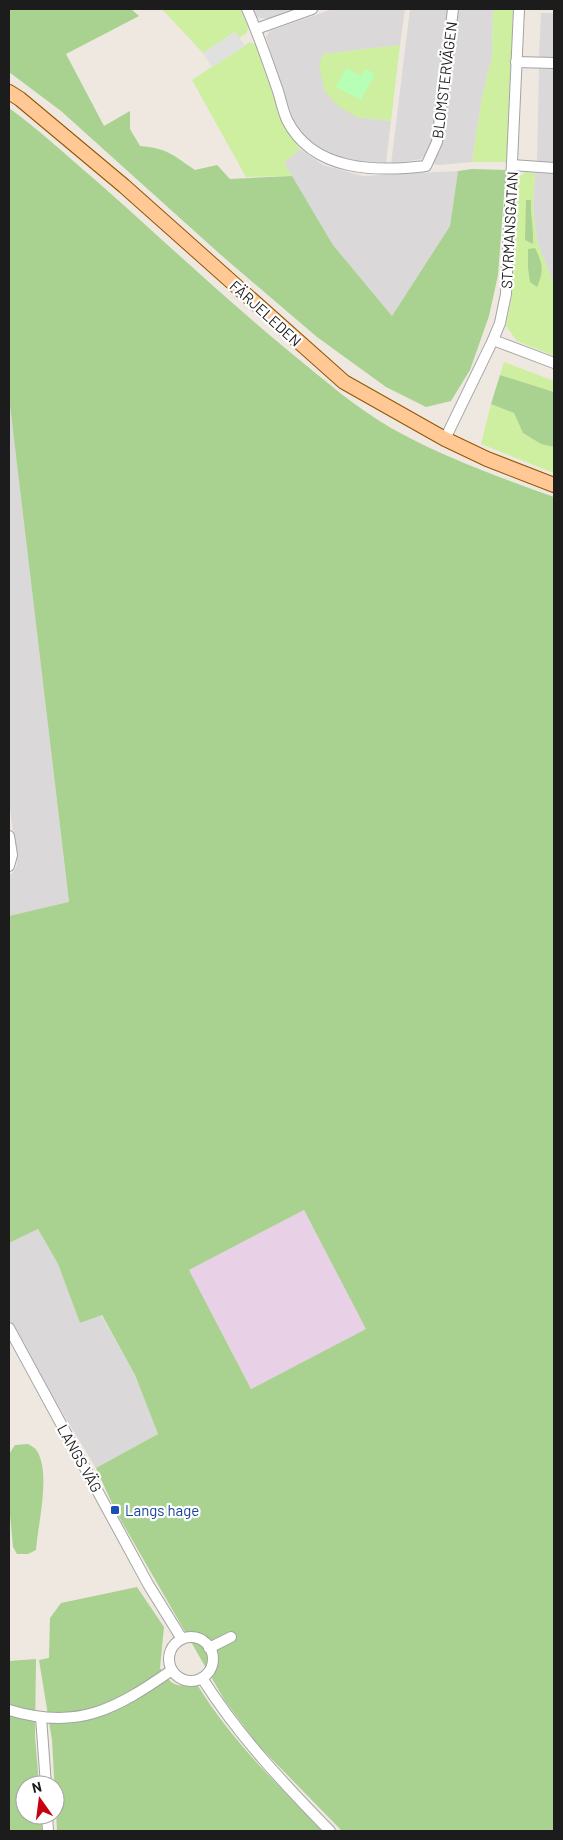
<svg xmlns="http://www.w3.org/2000/svg" width="563" height="1840" font-family="Barlow,sans-serif">
	<rect width="100%" height="100%" fill="#eee8e0"/>
	<g fill="#dad8d8">
		<path d="M 253,9 L 294,9 L 267,19 L 256,17 Z"/>
		<path d="M 333,9 L 405,9 L 400,45 L 324,54 L 357,117 L 391,121 L 386,164 L 364,164 L 338,157 L 319,147 L 303,134 L 293,119 L 266,37 L 270,31 Z"/>
		<path d="M 410,9 L 448,9 L 433,138 L 427,152 L 421,159 L 391,164 Z"/>
		<path d="M 459,9 L 493,9 L 492,57 L 482,97 L 472,162 L 439,165 L 433,164 L 443,138 Z"/>
		<path d="M 541,13 L 554,13 L 554,58 L 539,57 Z"/>
		<path d="M 539,69 L 554,69 L 554,162 L 537,162 Z"/>
		<path d="M 300,149 L 323,165 L 363,176 L 458,171 L 450,226 L 392,316 L 333,245 L 284,163 Z"/>
		<path d="M 535,173 L 554,174 L 554,285 L 537,241 L 533,209 Z"/>
		<path d="M 9,397 L 69,903 L 9,916 L 9,874 L 12,874 L 17,865 L 9,800 Z"/>
		<path d="M 38,1229 L 58,1264 L 80,1323 L 101,1315 L 135,1375 L 158,1434 L 96,1468 L 42,1379 L 9,1318 L 9,1243 Z"/>
	</g>
	<path fill="#e8d1e6" d="M 304,1210 L 367,1329 L 251,1389 L 189,1270 Z"/>
	<g fill="#cdef9f">
		<path d="M 162,9 L 240,9 L 248,27 L 247,33 L 239,38 L 235,32 L 203,53 Z"/>
		<path d="M 493,9 L 513,9 L 507,162 L 472,162 L 482,97 L 492,57 Z"/>
		<path d="M 250,42 L 256,45 L 283,122 L 288,133 L 300,149 L 284,163 L 292,176 L 246,177 L 192,80 Z"/>
		<path d="M 400,45 L 391,121 L 357,117 L 338,106 L 325,92 L 319,66 L 323,54 Z"/>
		<path d="M 526,172 L 535,173 L 533,209 L 537,241 L 554,285 L 554,356 L 517,341 L 506,326 L 512,297 L 517,178 Z"/>
		<path d="M 504,362 L 554,381 L 554,392 L 500,375 Z"/>
		<path d="M 491,404 L 514,413 L 523,433 L 541,444 L 554,447 L 554,473 L 481,444 Z"/>
	</g>
	<g fill="#a9d290" fill-rule="evenodd">
		<path d="M 9,9 L 131,9 L 139,16 L 66,54 L 104,126 L 130,111 L 130,129 L 140,146 C 167,148 173,155 195,170 L 217,165 L 230,179 L 292,176 L 333,245 L 392,316 L 450,226 L 458,171 L 472,169 L 506,170 L 498,275 L 489,316 L 470,370 L 451,401 L 426,407 L 386,387 L 317,337 L 221,255 L 61,111 L 9,72 Z"/>
		<path d="M 9,108 C 38,129 65,154 93,178 C 159,236 223,297 291,353 C 323,379 355,407 391,428 C 443,457 498,477 554,497 L 554,1831 L 342,1831 L 259,1746 L 225,1701 L 115,1510 L 96,1468 L 158,1434 L 135,1375 L 102,1315 L 80,1323 L 58,1264 L 38,1229 L 9,1243 L 9,916 L 69,902 L 9,397 ZM 304,1210 L 366,1329 L 251,1389 L 189,1270 Z"/>
		<path d="M 526,200 L 531,200 C 530,215 534,229 533,244 L 525,240 Z"/>
		<path d="M 535,248 C 543,264 544,271 537,287 L 530,282 L 528,268 L 528,249 Z"/>
		<path d="M 500,375 L 554,392 L 554,447 L 541,444 L 523,433 L 514,413 L 491,404 Z"/>
		<path d="M 28,1444 C 31,1446 36,1448 37,1451 C 51,1474 38,1523 36,1550 L 28,1554 L 17,1554 L 13,1547 L 9,1504 L 9,1454 L 15,1445 Z"/>
		<path d="M 137,1587 L 164,1627 L 160,1668 C 173,1687 174,1686 198,1686 C 231,1740 278,1785 322,1831 L 57,1831 L 52,1740 L 39,1660 L 49,1658 L 50,1618 L 61,1603 Z"/>
		<path d="M 36,1659 L 35,1736 L 39,1785 L 25,1785 L 25,1815 L 41,1815 L 42,1831 L 9,1831 L 9,1661 Z"/>
	</g>
	<path fill="#b7ffb6" d="M 346,68 L 361,76 L 366,69 L 375,74 L 361,100 L 336,87 Z"/>
	<path fill="#e0e0e0" d="M 236,32 L 245,46 L 212,67 L 203,53 Z"/>
	<g fill="none" stroke-linecap="round" stroke-linejoin="round">
		<defs>
			<g id="minor">
				<path d="M 247,9 C 259,35 268,63 278,91 C 281,101 283,111 287,120 C 313,172 377,172 426,166 L 437,142 L 453,9"/>
				<path d="M 256,29 L 312,9"/>
				<path d="M 516,62 L 554,63"/>
				<path d="M 512,165 L 554,168"/>
				<path d="M 493,340 L 554,363"/>
				<path d="M 445,439 L 493,340 L 500,323 L 506,294 L 519,9"/>
				<path d="M 9,836 L 12,855 L 9,866"/>
				<path d="M 9,1328 L 148,1584 L 182,1639"/>
				<circle cx="191" cy="1659" r="22"/>
				<path d="M 209,1648 L 231,1637"/>
				<path d="M 202,1678 C 238,1735 283,1783 330,1831"/>
				<path d="M 9,1710 C 78,1731 116,1709 172,1670"/>
				<path d="M 41,1717 L 46,1785"/>
				<path d="M 47,1815 L 48,1831"/>
			</g>
			<path id="major" d="M 9,92 L 20,99 L 124,186 L 344,382 L 445,439 L 487,459 L 554,485"/>
		</defs>
		<use href="#minor" stroke="#a3a3a3" stroke-width="12"/>
		<use href="#major" stroke="#935600" stroke-width="16"/>
		<use href="#minor" stroke="#fff" stroke-width="10"/>
		<use href="#major" stroke="#ffc894" stroke-width="14"/>
	</g>
	<rect fill="#1a4fb4" stroke="#fff" stroke-width="2" x="110" y="1505" width="10" height="10" rx="2.5"/>
	<g text-anchor="middle" dominant-baseline="central" stroke-width="4.5" stroke-linejoin="round" paint-order="stroke">
		<g font-size="15" fill="#1c1c1c" stroke="#fff">
			<text transform="translate(444 80) rotate(-83)">BLOMSTERVÄGEN</text>
			<text transform="translate(509 230) rotate(-87)">STYRMANSGATAN</text>
			<text transform="translate(266 313) rotate(42)">FÄRJELEDEN</text>
			<text transform="translate(80 1458) rotate(61)">LANGS VÄG</text>
		</g>
		<g font-size="15" fill="#164399" stroke="#fff" text-anchor="start">
			<text x="125" y="1510">Langs hage</text>
		</g>
	</g>
	<rect width="563" height="1840" fill="none" stroke="#1c1c1c" stroke-width="20"/>
	<g transform="translate(40 1800) rotate(346)"><circle r="24" fill="#ffffff" stroke="#a4a4a4"/>
	<path d="M0-4L9 19L0 12L-9 19Z" fill="#c70011"/>
	<text y="-8" font-size="14" font-weight="bold" text-anchor="middle" fill="#1c1c1c">N</text>
	</g>
</svg>
